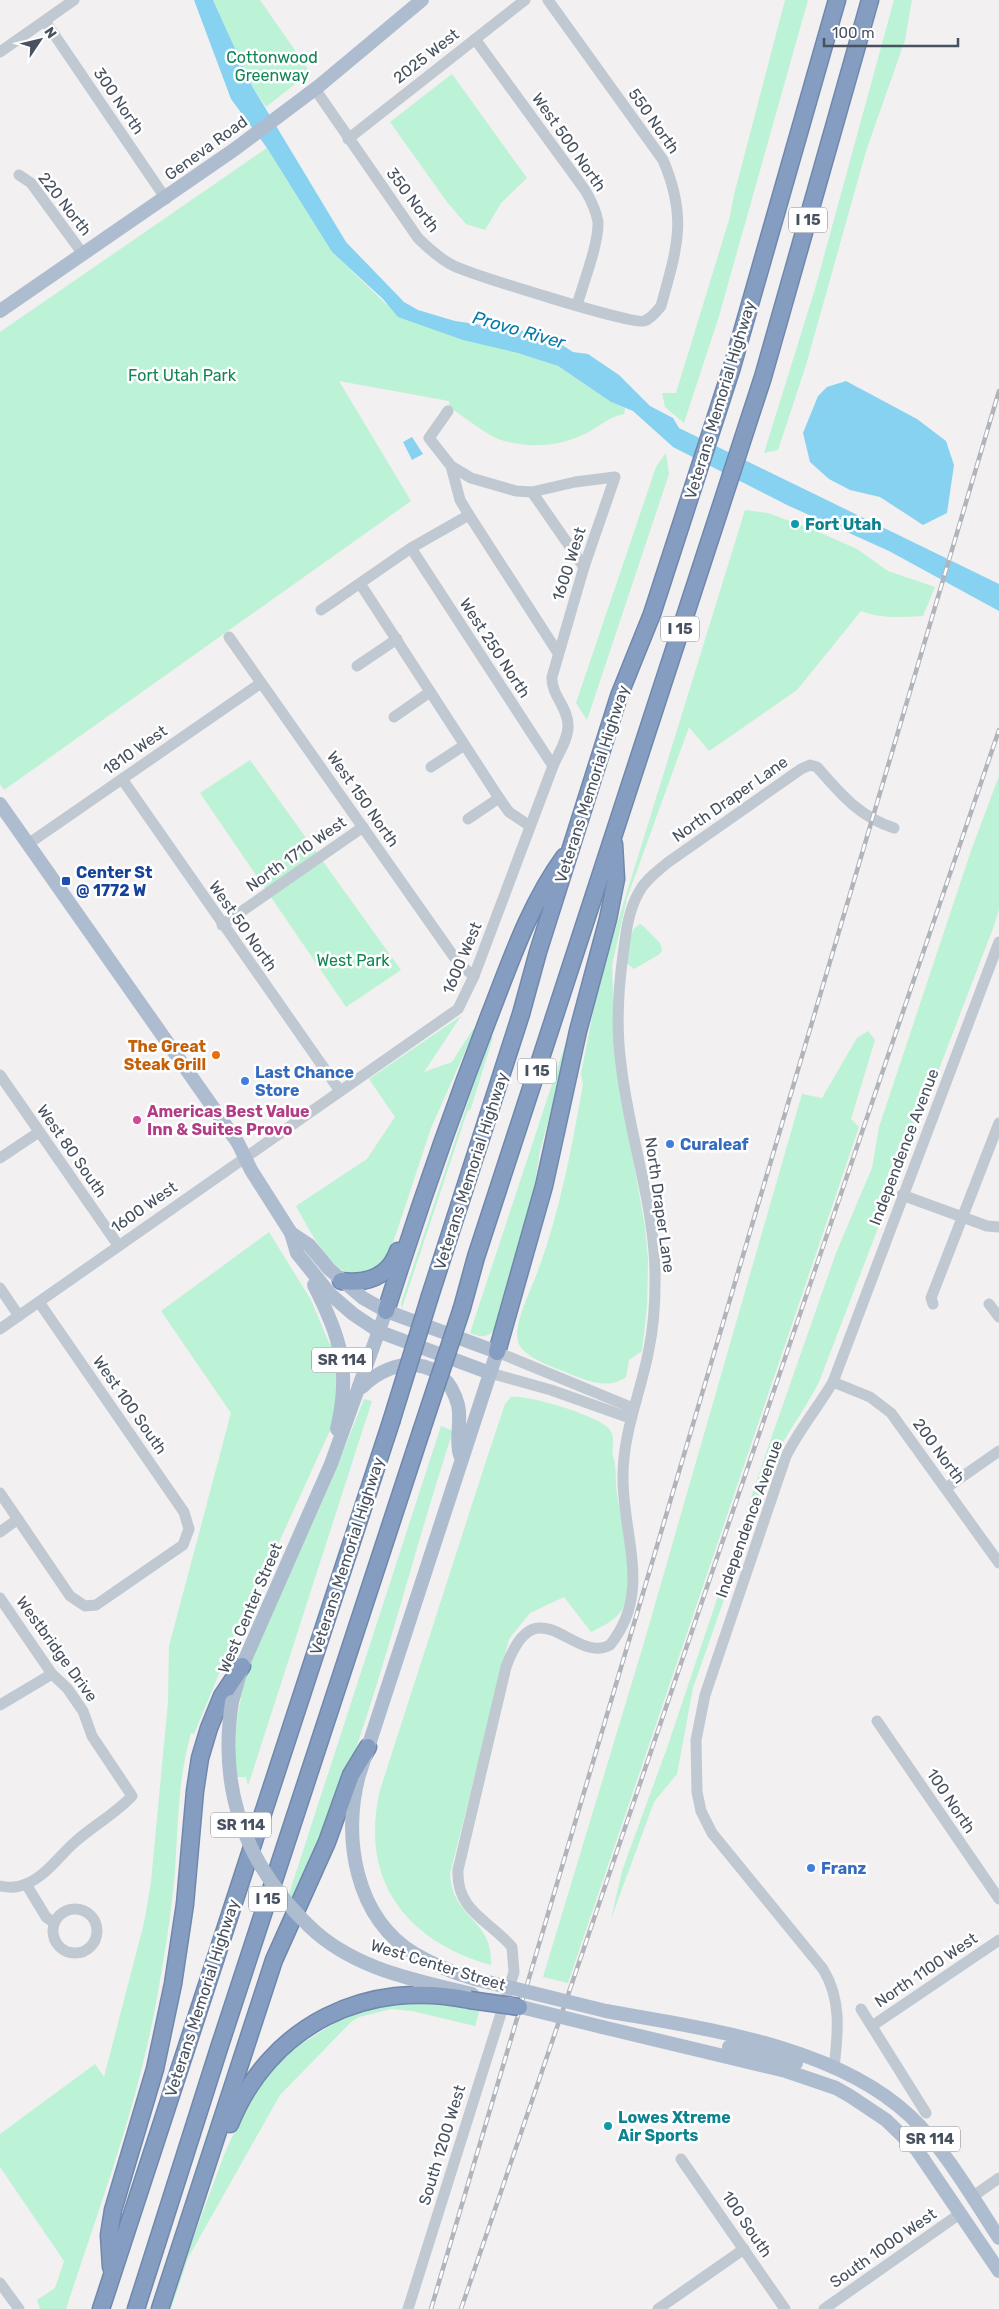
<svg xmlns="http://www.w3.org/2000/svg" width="999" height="2309" font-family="Rubik,sans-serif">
	<rect width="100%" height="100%" fill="#f2f0f0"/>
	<g fill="#bcf2d5">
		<path d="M 213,0 L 260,0 L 310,72 L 266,107 L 252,86 Z"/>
		<path d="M 785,0 L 808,0 L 719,316 L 684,423 L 665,407 L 662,393 L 676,393 L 729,220 L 734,195 Z"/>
		<path d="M 894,0 L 912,0 L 905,40 L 866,151 L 806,365 L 778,450 L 764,453 L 815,289 Z"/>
		<path d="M 452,74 L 527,178 L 501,203 L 485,230 L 466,224 L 447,202 L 390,122 Z"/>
		<path d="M 267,148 L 332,252 L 386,304 L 558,366 L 611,402 L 625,408 L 624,414 C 607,417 596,430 580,436 C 555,447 528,448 501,440 C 488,436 462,415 449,407 L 449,401 L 339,381 L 411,501 L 4,790 L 0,784 L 0,332 Z"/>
		<path d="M 666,453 L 669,474 L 587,720 L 576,703 L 656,467 Z"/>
		<path d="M 745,510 L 768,513 L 814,530 L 857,549 L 888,571 L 935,587 L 923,616 C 902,617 881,619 861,611 L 797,690 L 709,751 L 689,727 L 627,898 L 612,965 L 615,1056 L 645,1227 L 648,1260 L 647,1307 L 642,1351 L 629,1360 L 626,1377 C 608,1390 587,1381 568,1373 C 553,1367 524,1358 518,1342 C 513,1325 530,1292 536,1276 C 559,1216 572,1148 583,1084 L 581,1074 L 598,986 Z"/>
		<path d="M 250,760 L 401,970 L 346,1007 L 200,793 Z"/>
		<path d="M 999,776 L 999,908 L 995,923 L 819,1382 C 805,1409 787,1433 773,1460 L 693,1688 L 677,1774 L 654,1802 L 611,1919 L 622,1871 L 667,1748 L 765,1456 L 836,1253 L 872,1168 L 879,1127 L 972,848 Z"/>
		<path d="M 641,924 L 660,943 L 662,950 L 660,954 L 634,969 L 627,963 C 629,950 628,928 641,924 Z"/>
		<path d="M 461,1016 L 424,1072 L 452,1062 L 473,1029 L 475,1029 L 431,1128 L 389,1255 L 373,1272 C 367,1273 359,1275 353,1274 C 329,1271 307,1225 296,1206 L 367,1159 L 395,1117 L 369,1079 Z"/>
		<path d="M 868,1031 L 875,1040 L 851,1119 L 859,1127 L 568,1983 L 543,1977 L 643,1646 L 802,1094 L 822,1098 L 857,1038 Z"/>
		<path d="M 490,1036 L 493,1037 L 471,1108 L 467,1112 L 402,1308 L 401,1303 Z"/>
		<path d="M 566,1042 L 569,1043 L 540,1151 L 531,1208 L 497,1326 C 490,1338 482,1338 470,1333 Z"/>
		<path d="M 269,1232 L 311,1300 L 329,1343 L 333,1343 L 339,1386 L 332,1426 L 221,1669 L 194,1734 L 191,1733 C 178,1779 178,1824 175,1872 C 171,1916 164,1960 156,2003 C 137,2108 99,2208 66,2309 L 40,2309 L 37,2300 L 55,2288 L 64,2261 L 0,2167 L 0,2134 L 95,2064 L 104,2077 L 144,1923 L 151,1882 L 168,1702 L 169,1646 L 231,1413 L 161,1311 Z"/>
		<path d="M 511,1397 C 529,1395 600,1416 610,1430 C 616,1438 611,1447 613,1456 C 617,1469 615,1481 617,1494 C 620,1518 629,1544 629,1569 C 628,1581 628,1599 622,1610 C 616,1620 601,1627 591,1632 L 564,1597 L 530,1613 L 509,1639 L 450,1874 C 452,1919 494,1919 491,1965 C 406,1941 359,1880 380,1790 L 487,1458 L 505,1404 Z"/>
		<path d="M 364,1399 L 372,1401 L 248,1786 L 246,1777 L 237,1777 C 234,1750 235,1724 241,1698 L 239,1696 L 243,1680 L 334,1475 Z"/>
		<path d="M 441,1426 L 453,1431 C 415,1546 387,1663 346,1777 C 331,1818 311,1859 294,1899 L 289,1894 Z"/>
		<path d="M 436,2001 L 480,2009 L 475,2026 L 412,2011 L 391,2009 L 359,2017 L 351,2022 L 280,2095 L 188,2258 L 171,2309 L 167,2309 L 224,2155 L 247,2104 L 278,2059 L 347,2015 L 390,2003 Z"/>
	</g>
	<g fill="#87d2f1">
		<path d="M 194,0 L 213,0 L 252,86 L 346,242 L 404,302 L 418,310 L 455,321 L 545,334 L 573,352 L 588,354 L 619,375 L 650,406 L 673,418 L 679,428 L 999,584 L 999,611 L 889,551 L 787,505 L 673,447 L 633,411 L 611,402 L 558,366 L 518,353 L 463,340 L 398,317 L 383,299 L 332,252 L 267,148 L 231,99 Z"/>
		<path d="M 846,381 L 917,419 L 946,441 L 954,465 L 947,513 L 923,525 L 880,497 L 850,490 L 829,479 L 810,462 L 803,433 L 818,396 L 827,387 Z"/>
		<path d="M 412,437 L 423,454 L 412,460 L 403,442 Z"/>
	</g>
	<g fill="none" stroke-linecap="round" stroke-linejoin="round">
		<defs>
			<g id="highway">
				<path d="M 341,1281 C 366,1284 389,1277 398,1251"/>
				<path d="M 430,1296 L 521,1014 L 538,952 L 619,696 L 652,614 L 732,367 L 837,0"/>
				<path d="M 462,1308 L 476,1257 L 763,377 L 870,0"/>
				<path d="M 386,1311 C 418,1210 452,1112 490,1014 C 511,960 530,904 564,857"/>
				<path d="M 497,1352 L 544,1186 L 578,1031 L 608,919 L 616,879 L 614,844"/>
				<path d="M 230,2124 C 270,2025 367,1978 470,2000"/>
				<path d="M 111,2267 L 109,2235 L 113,2210 L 155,2069 L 173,1984 L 185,1904 L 195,1791 L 200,1758 L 209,1728 L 222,1696 L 242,1666"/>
				<path d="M 101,2309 L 391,1422"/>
				<path d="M 136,2309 L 220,2045 L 421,1432"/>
				<path d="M 160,2309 L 274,1960 L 327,1842 L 351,1775 L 368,1747"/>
			</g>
		</defs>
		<use href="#highway" stroke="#7088ad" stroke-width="19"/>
		<g stroke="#c0c9d2" stroke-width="11">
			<path d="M 45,21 L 166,199"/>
			<path d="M 475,39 L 585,190 C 591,200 596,210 598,222 C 599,243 583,284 577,305"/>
			<path d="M 0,52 L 74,0"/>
			<path d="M 315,89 L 418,238 C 429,249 440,259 454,266 C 474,275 632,325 644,321 C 651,319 657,311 661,306 C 677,248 688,218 663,160 L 548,0"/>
			<path d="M 348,139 L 525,0"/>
			<path d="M 19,175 L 31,183 L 83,254"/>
			<path d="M 448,411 L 429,438 L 451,466 L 460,500 L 469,515 L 558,653"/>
			<path d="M 532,492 L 584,567"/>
			<path d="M 411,548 L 553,766"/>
			<path d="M 361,585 L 499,798 L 509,812 L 530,826"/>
			<path d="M 321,610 L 411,548 L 469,515"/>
			<path d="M 229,637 L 459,964 L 474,976"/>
			<path d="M 357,666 L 397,639"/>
			<path d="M 394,717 L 430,692"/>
			<path d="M 431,767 L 463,746"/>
			<path d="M 122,779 L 340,1091"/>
			<path d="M 468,819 L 499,798"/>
			<path d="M 28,844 L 261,683"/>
			<path d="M 222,925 L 363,827"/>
			<path d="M 0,1075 L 118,1245"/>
			<path d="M 0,1158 L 39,1132"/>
			<path d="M 902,1195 L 987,1226 L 999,1227"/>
			<path d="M 0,1288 L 19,1316"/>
			<path d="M 933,1304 L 931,1298 L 999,1123"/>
			<path d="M 989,1304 L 999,1317"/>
			<path d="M 0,1329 L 458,1009 L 474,976 L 553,766 C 558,754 569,738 568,725 C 568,707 551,695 552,677 L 584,567 L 615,477 L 575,482 L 532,492 L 516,491 L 471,478 L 451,466"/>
			<path d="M 497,1352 L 633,1408"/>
			<path d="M 490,1373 L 551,1390 L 630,1418"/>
			<path d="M 833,1382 L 870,1397 L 891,1413 L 999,1563"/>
			<path d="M 946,1488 L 999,1451"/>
			<path d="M 0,1493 L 70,1596 L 85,1606 L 96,1605 L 183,1545 L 189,1529 L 184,1512 L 39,1302"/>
			<path d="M 0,1532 L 18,1519"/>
			<path d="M 0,1598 L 52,1674 L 67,1688 L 83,1711 L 92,1736 L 132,1796 C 115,1814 93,1826 75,1842 C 59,1856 46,1876 26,1884 C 17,1888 9,1888 0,1886"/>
			<path d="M 0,1705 L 52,1674"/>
			<path d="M 877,1721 L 999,1899"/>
			<path d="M 26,1884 L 46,1917 L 53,1922"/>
			<circle cx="75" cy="1931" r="22"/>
			<path d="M 861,2009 L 926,2113"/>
			<path d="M 872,2026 L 999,1940"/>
			<path d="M 834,2068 C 838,2033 842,2000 823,1969 L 712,1833 L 701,1811 L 697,1792 L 696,1740 L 705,1695 L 786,1456 C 799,1430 818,1407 833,1382 L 999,942"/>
			<path d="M 681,2159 L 785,2309"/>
			<path d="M 972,2197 L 999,2178"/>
			<path d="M 0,2283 L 19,2309"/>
			<path d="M 408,2309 L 514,1972 L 512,1947 C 489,1920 456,1911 458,1870 L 506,1667 C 537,1582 573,1665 610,1645 C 653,1592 622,1535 623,1476 C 623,1432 641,1392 649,1349 C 653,1329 655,1305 655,1285 C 657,1210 629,1138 621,1064 C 616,1028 618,991 623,955 C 626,933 628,911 639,892 C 645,880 657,872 667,863 L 801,769 L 810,765 L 817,767 C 840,793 859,817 894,828"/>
			<path d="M 658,2309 L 744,2249"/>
			<path d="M 824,2309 L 961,2213"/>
		</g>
		<g stroke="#aebcd0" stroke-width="14">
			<path d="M 0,311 L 235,149 L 319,86 L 422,0"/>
			<path d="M 0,804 L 238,1143 L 251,1170 L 291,1233 L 297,1253 L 330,1294 L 353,1314 L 380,1332 L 490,1373"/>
			<path d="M 291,1233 L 309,1245 L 329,1269 L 363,1298 L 386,1311 L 497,1352 L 359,1775 C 342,1837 355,1918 415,1954 C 434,1965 454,1973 475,1979"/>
			<path d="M 314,1285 C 341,1338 351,1370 337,1429"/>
			<path d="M 362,1387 C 394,1355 445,1355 458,1405 C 462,1422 455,1438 460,1455"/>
			<path d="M 232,1702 L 242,1666 L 331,1464 L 386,1311"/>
			<path d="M 309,1926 C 353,1969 415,1980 472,1994"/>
			<path d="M 606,2011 C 705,2029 834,2045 910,2116 C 946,2150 972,2197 999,2238"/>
			<path d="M 602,2027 L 786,2071 L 836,2088 L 850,2096 L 886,2120 L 917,2150 L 999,2271"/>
			<path d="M 729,2047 L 796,2063"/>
		</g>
		<use href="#highway" stroke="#859dc1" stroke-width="16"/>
		<defs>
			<g id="rail">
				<path d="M 431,2309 L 999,391"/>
				<path d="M 461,2309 L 999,730"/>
			</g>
		</defs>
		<use href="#rail" stroke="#b2b4bb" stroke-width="4.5"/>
		<use href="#rail" stroke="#fff" stroke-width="2.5" stroke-dasharray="8" stroke-linecap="butt"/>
		<defs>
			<g id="highway-bridge">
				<path d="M 391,1422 L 430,1296"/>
				<path d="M 421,1432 L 462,1308"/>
				<path d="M 470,2000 L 519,2007"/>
			</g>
		</defs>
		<use href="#highway-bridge" stroke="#7088ad" stroke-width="19" stroke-linecap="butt"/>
		<g stroke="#aebcd0" stroke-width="14">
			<path d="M 232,1702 C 218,1791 246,1865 309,1926"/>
			<path d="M 475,1979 L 606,2011"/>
			<path d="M 509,2004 L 602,2027"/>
		</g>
		<use href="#highway-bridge" stroke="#859dc1" stroke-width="16"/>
	</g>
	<g fill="#0f9aa8" stroke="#fff" stroke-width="2">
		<circle cx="795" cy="524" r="5"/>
		<circle cx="608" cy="2126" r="5"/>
	</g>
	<rect fill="#1a4fb4" stroke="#fff" stroke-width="2" x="61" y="876" width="10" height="10" rx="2.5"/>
	<circle fill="#e8710a" stroke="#fff" stroke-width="2" cx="216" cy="1055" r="5"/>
	<g fill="#3f7fe0" stroke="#fff" stroke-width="2">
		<circle cx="245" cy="1081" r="5"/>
		<circle cx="670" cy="1144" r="5"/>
		<circle cx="811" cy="1868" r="5"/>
	</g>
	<circle fill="#d1479c" stroke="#fff" stroke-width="2" cx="137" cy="1120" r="5"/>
	<g text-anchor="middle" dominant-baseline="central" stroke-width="5" stroke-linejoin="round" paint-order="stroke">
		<g fill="#fff" stroke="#7e858f" stroke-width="1">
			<rect x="789" y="207.5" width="38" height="25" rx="4"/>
			<rect x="661" y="616.5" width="38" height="25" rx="4"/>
			<rect x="518" y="1058.5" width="38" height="25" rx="4"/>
			<rect x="312" y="1347.5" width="60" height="25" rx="4"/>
			<rect x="211" y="1812.5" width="60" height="25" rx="4"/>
			<rect x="249" y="1886.5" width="38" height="25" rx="4"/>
			<rect x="900" y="2126.5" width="60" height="25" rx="4"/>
		</g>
		<g font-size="15" font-weight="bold" fill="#47515f">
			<text x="808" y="220">I 15</text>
			<text x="680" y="629">I 15</text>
			<text x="537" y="1071">I 15</text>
			<text x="342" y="1360">SR 114</text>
			<text x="241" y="1825">SR 114</text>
			<text x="268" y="1899">I 15</text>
			<text x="930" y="2139">SR 114</text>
		</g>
		<g font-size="16" fill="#47515f" stroke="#fff">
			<text transform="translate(426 56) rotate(-38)">2025 West</text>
			<text transform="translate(119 101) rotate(56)">300 North</text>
			<text transform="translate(654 121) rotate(55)">550 North</text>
			<text transform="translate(569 142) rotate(55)">West 500 North</text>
			<text transform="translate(206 148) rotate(-36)">Geneva Road</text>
			<text transform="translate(413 200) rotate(53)">350 North</text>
			<text transform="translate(65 204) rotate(52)">220 North</text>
			<text transform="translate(720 400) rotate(-73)">Veterans Memorial Highway</text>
			<text transform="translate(569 564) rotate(-72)">1600 West</text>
			<text transform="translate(495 648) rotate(57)">West 250 North</text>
			<text transform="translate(135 750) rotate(-35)">1810 West</text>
			<text transform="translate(592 784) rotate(-72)">Veterans Memorial Highway</text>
			<text transform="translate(363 799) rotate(55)">West 150 North</text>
			<text transform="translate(730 799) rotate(-35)">North Draper Lane</text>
			<text transform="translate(296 854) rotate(-35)">North 1710 West</text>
			<text transform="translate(243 926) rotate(55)">West 50 North</text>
			<text transform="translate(462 958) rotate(-67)">1600 West</text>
			<text transform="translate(904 1147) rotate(-69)">Independence Avenue</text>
			<text transform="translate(72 1151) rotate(55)">West 80 South</text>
			<text transform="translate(471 1171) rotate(-72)">Veterans Memorial Highway</text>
			<text transform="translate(660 1205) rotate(82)">North Draper Lane</text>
			<text transform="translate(144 1207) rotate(-35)">1600 West</text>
			<text transform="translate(130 1405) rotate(55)">West 100 South</text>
			<text transform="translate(939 1451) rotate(54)">200 North</text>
			<text transform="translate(749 1519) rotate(-70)">Independence Avenue</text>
			<text transform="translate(347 1556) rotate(-72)">Veterans Memorial Highway</text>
			<text transform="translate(250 1608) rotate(-67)">West Center Street</text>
			<text transform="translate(57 1649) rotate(54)">Westbridge Drive</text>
			<text transform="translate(951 1801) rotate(56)">100 North</text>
			<text transform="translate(438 1965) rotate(17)">West Center Street</text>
			<text transform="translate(926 1970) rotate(-34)">North 1100 West</text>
			<text transform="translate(202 1998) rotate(-72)">Veterans Memorial Highway</text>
			<text transform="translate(442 2145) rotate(-73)">South 1200 West</text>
			<text transform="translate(747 2224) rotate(56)">100 South</text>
			<text transform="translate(883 2248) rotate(-35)">South 1000 West</text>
		</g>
		<g font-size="16" fill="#128555" stroke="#fff">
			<text x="272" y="57">Cottonwood<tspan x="272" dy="18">Greenway</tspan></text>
			<text x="182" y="375">Fort Utah Park</text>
			<text x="353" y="960">West Park</text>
		</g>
		<g font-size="16" font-weight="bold" fill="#0d838f" stroke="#fff" text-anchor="start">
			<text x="805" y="524">Fort Utah</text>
			<text x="618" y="2117">Lowes Xtreme<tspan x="618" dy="18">Air Sports</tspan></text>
		</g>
		<g font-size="16" font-weight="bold" fill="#164399" stroke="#fff" text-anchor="start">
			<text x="76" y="872">Center St<tspan x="76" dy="18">@ 1772 W</tspan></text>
		</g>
		<g font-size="16" font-weight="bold" fill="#c56008" stroke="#fff" text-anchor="end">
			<text x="206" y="1046">The Great<tspan x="206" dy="18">Steak Grill</tspan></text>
		</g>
		<g font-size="16" font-weight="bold" fill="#366cbe" stroke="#fff" text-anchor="start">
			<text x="255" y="1072">Last Chance<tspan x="255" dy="18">Store</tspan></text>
			<text x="680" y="1144">Curaleaf</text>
			<text x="821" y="1868">Franz</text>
		</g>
		<g font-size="16" font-weight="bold" fill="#b23c85" stroke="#fff" text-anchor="start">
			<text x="147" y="1111">Americas Best Value<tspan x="147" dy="18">Inn &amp; Suites Provo</tspan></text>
		</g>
		<g font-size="18" font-style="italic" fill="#057aac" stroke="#fff">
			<text transform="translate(519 330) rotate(16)">Provo River</text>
		</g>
	</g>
	<g transform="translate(40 40) rotate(55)" stroke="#ffffff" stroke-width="4" paint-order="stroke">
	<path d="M0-4L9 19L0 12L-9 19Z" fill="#47515f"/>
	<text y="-8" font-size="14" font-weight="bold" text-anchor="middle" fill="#47515f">N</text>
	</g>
	<path d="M824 38v8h134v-8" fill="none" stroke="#47515f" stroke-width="2.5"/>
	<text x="832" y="38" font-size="15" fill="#47515f" stroke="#ffffff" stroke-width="4" paint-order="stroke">100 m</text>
</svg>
